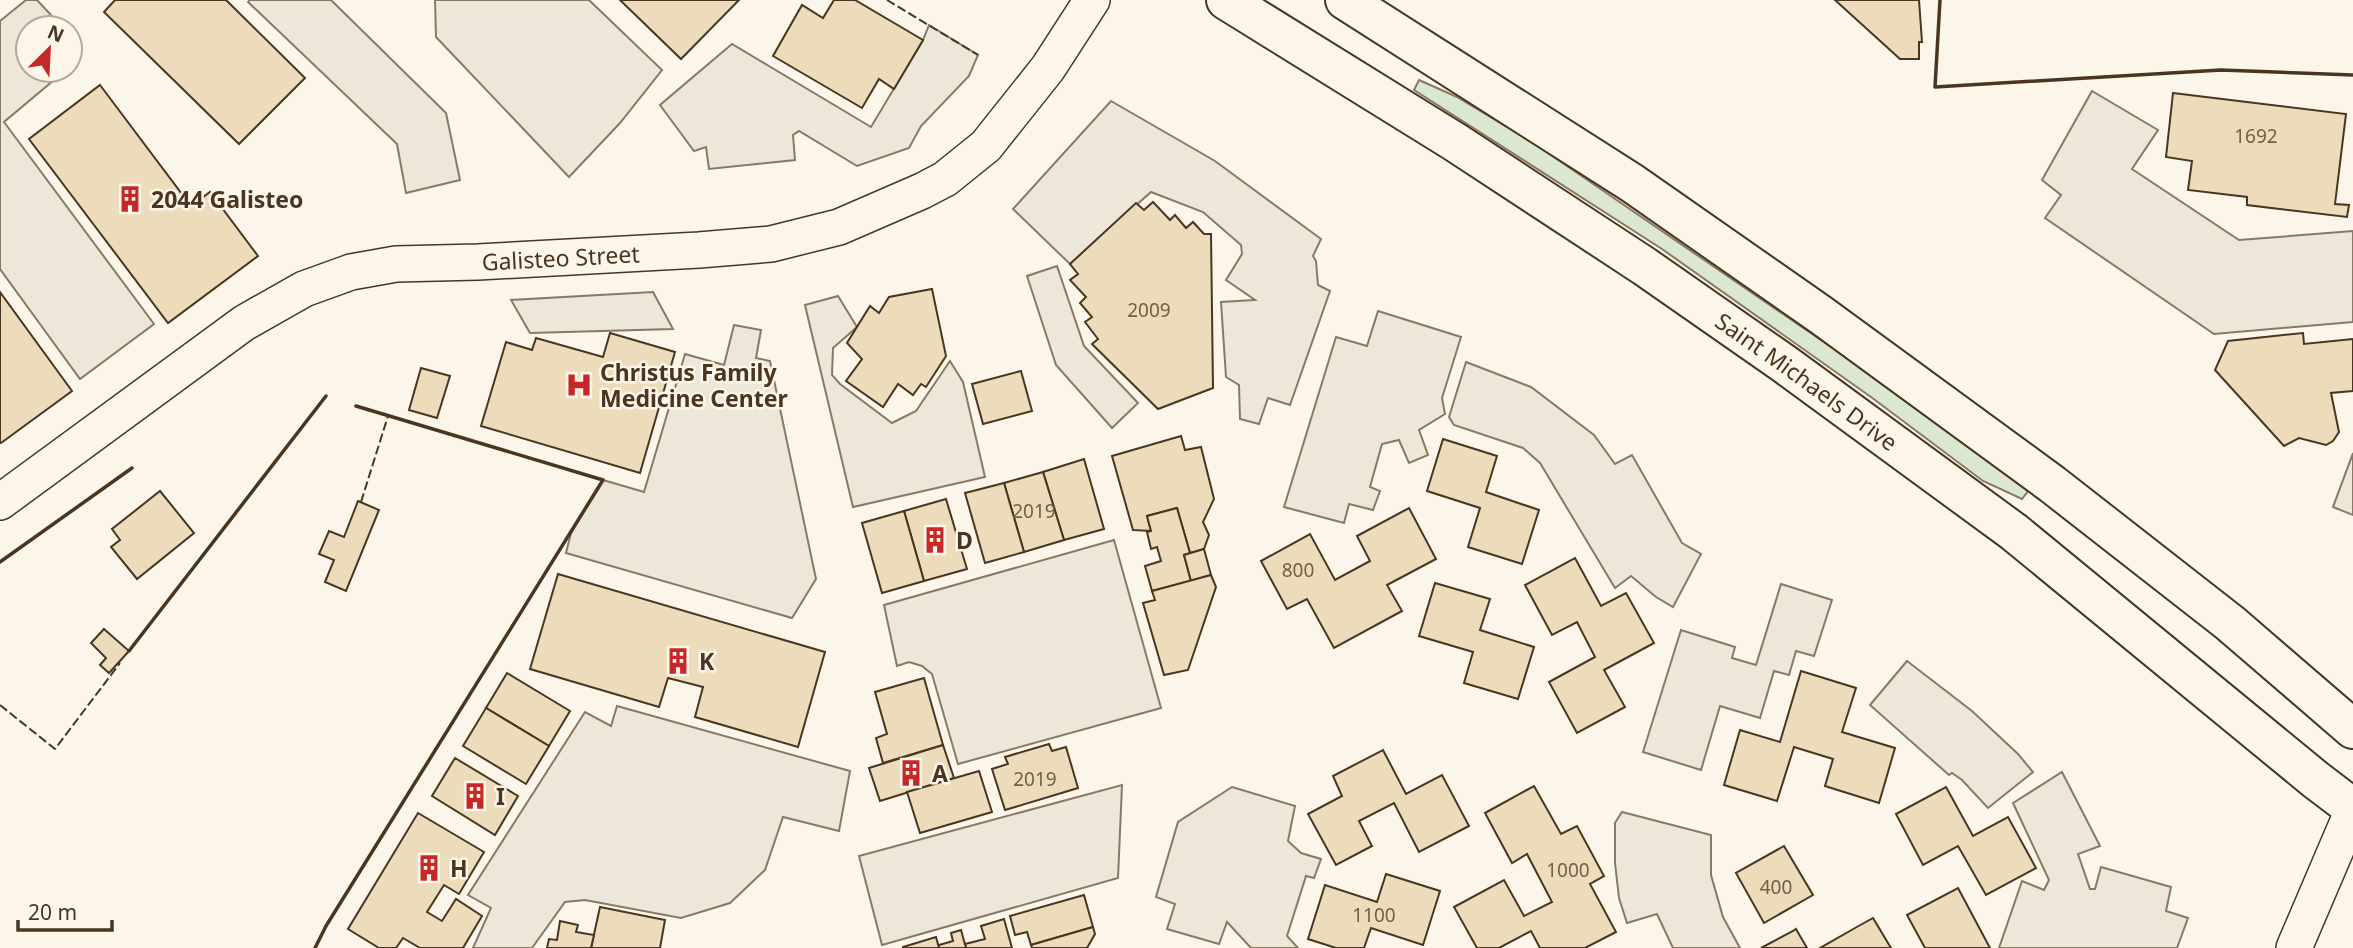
<svg xmlns="http://www.w3.org/2000/svg" width="2353" height="948" font-family="'Noto Sans',sans-serif">
	<rect width="100%" height="100%" fill="#fbf6e9"/>
	<path fill="#dce7d0" stroke="#887966" stroke-width="2" d="M 1419,80 L 1457,97 L 1532,142 L 1837,351 L 2028,491 L 2022,499 L 1983,481 L 1871,397 L 1662,249 L 1414,90 Z"/>
	<g fill="#ede7d9" stroke="#887966" stroke-width="2">
		<path d="M 26,0 L 37,0 L 63,28 L 28,28 L 28,70 L 66,70 L 4,122 L 154,324 L 80,379 L 0,269 L 0,21 Z"/>
		<path d="M 250,0 L 331,0 L 446,113 L 460,180 L 406,193 L 397,144 L 248,2 Z"/>
		<path d="M 435,0 L 589,0 L 662,70 L 620,123 L 569,177 L 436,37 Z"/>
		<path d="M 929,25 L 978,55 L 969,76 L 921,126 L 909,148 L 857,166 L 799,131 L 793,135 L 795,160 L 709,169 L 706,147 L 694,151 L 660,105 L 732,44 L 871,127 L 923,40 Z"/>
		<path d="M 2092,91 L 2158,130 L 2132,169 L 2239,240 L 2353,231 L 2353,322 L 2214,334 L 2045,218 L 2061,195 L 2042,180 Z"/>
		<path d="M 1111,101 L 1215,161 L 1321,239 L 1313,256 L 1316,261 L 1318,285 L 1330,291 L 1290,405 L 1268,398 L 1259,424 L 1240,419 L 1239,385 L 1226,377 L 1221,302 L 1255,300 L 1226,280 L 1242,254 L 1241,245 L 1203,212 L 1151,192 L 1070,264 L 1013,209 Z"/>
		<path d="M 1057,266 L 1084,346 L 1138,403 L 1112,428 L 1056,365 L 1027,276 Z"/>
		<path d="M 653,292 L 673,329 L 530,333 L 511,300 Z"/>
		<path d="M 838,296 L 857,327 L 833,348 L 832,375 L 840,384 L 892,423 L 916,411 L 950,361 L 963,382 L 985,477 L 853,507 L 805,305 Z"/>
		<path d="M 1378,311 L 1461,337 L 1442,398 L 1445,414 L 1419,430 L 1428,455 L 1409,463 L 1399,440 L 1382,444 L 1370,487 L 1380,491 L 1373,510 L 1349,504 L 1344,523 L 1284,507 L 1336,337 L 1367,346 Z"/>
		<path d="M 734,325 L 761,330 L 756,358 L 770,361 L 816,579 L 792,618 L 566,553 L 571,533 L 603,480 L 644,492 L 685,354 L 724,365 Z"/>
		<path d="M 1466,362 L 1531,387 L 1594,435 L 1615,464 L 1632,455 L 1682,543 L 1701,554 L 1673,607 L 1656,597 L 1631,576 L 1615,588 L 1540,463 L 1523,448 L 1454,425 L 1449,417 Z"/>
		<path d="M 2353,453 L 2353,515 L 2333,507 Z"/>
		<path d="M 1114,540 L 1161,708 L 958,764 L 932,674 L 922,666 L 909,662 L 897,666 L 884,605 Z"/>
		<path d="M 1781,584 L 1832,600 L 1814,656 L 1796,651 L 1789,675 L 1774,671 L 1760,718 L 1720,706 L 1701,770 L 1643,752 L 1681,630 L 1735,647 L 1732,658 L 1756,665 Z"/>
		<path d="M 1907,661 L 1972,711 L 2018,754 L 2033,772 L 1988,808 L 1962,780 L 1952,773 L 1949,775 L 1870,705 Z"/>
		<path d="M 617,706 L 850,771 L 839,831 L 783,817 L 765,870 L 730,903 L 681,918 L 585,900 L 565,902 L 532,948 L 473,948 L 491,908 L 468,895 L 585,712 L 611,726 Z"/>
		<path d="M 2062,772 L 2100,846 L 2078,854 L 2090,889 L 2095,889 L 2101,867 L 2171,887 L 2166,911 L 2188,918 L 2177,948 L 1999,948 L 2022,881 L 2044,890 L 2049,880 L 2013,803 Z"/>
		<path d="M 1122,785 L 1118,878 L 882,945 L 859,856 Z"/>
		<path d="M 1232,787 L 1295,806 L 1288,841 L 1301,853 L 1321,859 L 1314,878 L 1306,876 L 1287,936 L 1298,948 L 1251,948 L 1227,922 L 1219,944 L 1167,929 L 1175,904 L 1156,897 L 1178,822 Z"/>
		<path d="M 1622,812 L 1711,835 L 1711,875 L 1723,917 L 1740,948 L 1673,948 L 1657,914 L 1627,923 L 1619,898 L 1615,863 L 1615,823 Z"/>
	</g>
	<g fill="#ecdcbc" stroke="#4a3520" stroke-width="2">
		<path d="M 115,0 L 226,0 L 305,78 L 239,144 L 104,12 Z"/>
		<path d="M 620,0 L 739,0 L 681,59 Z"/>
		<path d="M 834,0 L 855,0 L 923,40 L 894,89 L 879,79 L 862,108 L 773,56 L 802,5 L 823,18 Z"/>
		<path d="M 1835,0 L 1919,0 L 1922,42 L 1919,42 L 1919,59 L 1900,59 Z"/>
		<path d="M 100,85 L 191,206 L 210,192 L 258,256 L 168,323 L 29,139 Z"/>
		<path d="M 2173,93 L 2346,114 L 2335,204 L 2349,205 L 2347,217 L 2247,205 L 2247,197 L 2188,190 L 2192,161 L 2166,157 Z"/>
		<path d="M 1153,202 L 1170,220 L 1175,215 L 1186,228 L 1193,222 L 1204,234 L 1211,234 L 1213,388 L 1158,409 L 1092,344 L 1098,339 L 1085,322 L 1092,317 L 1080,303 L 1086,297 L 1070,280 L 1078,274 L 1070,264 L 1136,203 L 1144,210 Z"/>
		<path d="M 932,289 L 946,356 L 926,387 L 921,384 L 913,395 L 898,384 L 883,407 L 846,381 L 862,359 L 847,343 L 870,306 L 879,313 L 889,297 Z"/>
		<path d="M 0,292 L 72,391 L 1,443 L 0,442 Z"/>
		<path d="M 610,333 L 675,352 L 640,473 L 481,426 L 506,342 L 532,350 L 536,338 L 603,357 Z"/>
		<path d="M 2303,333 L 2304,344 L 2353,339 L 2353,391 L 2331,393 L 2339,432 L 2333,441 L 2326,445 L 2299,438 L 2284,446 L 2215,370 L 2228,341 Z"/>
		<path d="M 421,368 L 450,376 L 437,418 L 409,410 Z"/>
		<path d="M 1021,371 L 1032,411 L 983,424 L 972,384 Z"/>
		<path d="M 1181,436 L 1185,450 L 1201,447 L 1214,499 L 1203,522 L 1209,535 L 1204,549 L 1190,553 L 1177,508 L 1147,516 L 1151,531 L 1133,530 L 1112,456 Z"/>
		<path d="M 1443,439 L 1497,456 L 1486,492 L 1539,510 L 1522,564 L 1468,547 L 1480,508 L 1427,491 Z"/>
		<path d="M 1084,459 L 1104,529 L 1064,540 L 1043,472 Z"/>
		<path d="M 1043,472 L 1064,540 L 1024,552 L 1004,483 Z"/>
		<path d="M 1004,483 L 1024,552 L 985,563 L 965,493 Z"/>
		<path d="M 160,491 L 194,533 L 137,579 L 111,547 L 120,540 L 112,529 Z"/>
		<path d="M 946,499 L 967,569 L 924,581 L 904,511 Z"/>
		<path d="M 358,501 L 379,510 L 346,591 L 325,582 L 334,560 L 319,554 L 329,531 L 344,537 Z"/>
		<path d="M 1177,508 L 1190,553 L 1184,555 L 1191,581 L 1152,591 L 1145,566 L 1161,561 L 1157,547 L 1151,549 L 1147,532 L 1151,531 L 1147,516 Z"/>
		<path d="M 1409,508 L 1436,559 L 1387,585 L 1402,611 L 1334,648 L 1307,599 L 1287,609 L 1261,561 L 1310,534 L 1335,580 L 1370,561 L 1357,536 Z"/>
		<path d="M 904,511 L 924,581 L 882,593 L 862,523 Z"/>
		<path d="M 1204,549 L 1211,575 L 1191,581 L 1184,555 Z"/>
		<path d="M 1575,558 L 1601,606 L 1626,593 L 1654,643 L 1604,670 L 1625,707 L 1577,733 L 1549,682 L 1595,657 L 1577,622 L 1552,635 L 1525,585 Z"/>
		<path d="M 558,574 L 825,652 L 798,747 L 695,717 L 703,687 L 668,678 L 659,707 L 530,669 Z"/>
		<path d="M 1211,575 L 1216,587 L 1188,670 L 1164,675 L 1143,603 L 1155,600 L 1152,591 Z"/>
		<path d="M 1435,583 L 1490,599 L 1480,630 L 1534,647 L 1518,699 L 1464,683 L 1473,652 L 1419,636 Z"/>
		<path d="M 104,629 L 129,651 L 109,673 L 100,665 L 106,658 L 91,643 Z"/>
		<path d="M 1801,671 L 1856,688 L 1842,732 L 1895,748 L 1879,803 L 1825,786 L 1833,759 L 1794,747 L 1777,801 L 1724,785 L 1740,730 L 1780,742 Z"/>
		<path d="M 507,673 L 570,711 L 549,746 L 486,708 Z"/>
		<path d="M 924,678 L 943,745 L 883,763 L 876,738 L 887,734 L 875,692 Z"/>
		<path d="M 486,708 L 549,746 L 526,784 L 463,746 Z"/>
		<path d="M 1049,744 L 1052,751 L 1066,747 L 1078,788 L 1005,810 L 992,769 L 1008,764 L 1005,757 Z"/>
		<path d="M 943,745 L 954,778 L 880,801 L 869,768 Z"/>
		<path d="M 1383,750 L 1406,794 L 1442,775 L 1469,826 L 1419,852 L 1394,803 L 1359,821 L 1372,846 L 1336,865 L 1308,814 L 1342,796 L 1333,776 Z"/>
		<path d="M 455,758 L 518,796 L 495,835 L 432,796 Z"/>
		<path d="M 979,771 L 992,812 L 920,833 L 907,792 Z"/>
		<path d="M 1534,786 L 1561,834 L 1577,826 L 1604,876 L 1590,884 L 1616,932 L 1585,948 L 1540,948 L 1531,931 L 1499,948 L 1477,948 L 1454,907 L 1504,880 L 1524,916 L 1552,902 L 1527,854 L 1512,863 L 1485,813 Z"/>
		<path d="M 1946,787 L 1973,836 L 2008,817 L 2036,868 L 1986,895 L 1958,846 L 1923,865 L 1896,814 Z"/>
		<path d="M 418,813 L 484,852 L 459,894 L 444,885 L 427,912 L 442,921 L 456,899 L 482,916 L 463,948 L 420,948 L 403,938 L 396,948 L 379,948 L 348,929 Z"/>
		<path d="M 1784,846 L 1813,895 L 1764,923 L 1736,873 Z"/>
		<path d="M 1386,874 L 1440,891 L 1423,945 L 1371,928 L 1364,948 L 1336,948 L 1308,939 L 1325,885 L 1377,902 Z"/>
		<path d="M 1958,888 L 1990,948 L 1925,948 L 1907,915 Z"/>
		<path d="M 1084,895 L 1093,927 L 1031,945 L 1027,932 L 1015,935 L 1010,916 Z"/>
		<path d="M 600,907 L 665,920 L 660,948 L 591,948 Z"/>
		<path d="M 1873,918 L 1891,948 L 1820,948 L 1855,928 Z"/>
		<path d="M 1004,919 L 1012,948 L 966,948 L 965,944 L 985,939 L 981,926 Z"/>
		<path d="M 560,921 L 578,925 L 576,932 L 594,935 L 591,948 L 547,948 L 549,939 L 557,940 Z"/>
		<path d="M 1093,927 L 1095,934 L 1087,948 L 1032,948 L 1031,945 Z"/>
		<path d="M 1796,929 L 1807,948 L 1761,948 L 1793,931 Z"/>
		<path d="M 961,930 L 966,948 L 939,948 L 939,945 L 953,941 L 951,933 Z"/>
		<path d="M 936,937 L 939,948 L 903,948 L 903,947 Z"/>
	</g>
	<g fill="none" stroke-linecap="round" stroke-linejoin="round">
		<defs>
			<g id="minor">
				<path id="s1" d="M 0,502 L 244,323 L 304,289 L 351,272 L 396,264 L 478,262 L 699,250 L 771,244 L 839,227 L 922,191 L 945,179 L 986,146 L 1048,68 L 1092,0"/>
				<path d="M 2294,948 L 2353,810"/>
			</g>
			<g id="major">
				<path id="s2" d="M 1226,0 L 1455,142 L 1644,266 L 1786,365 L 2014,532 L 2316,780 L 2353,808"/>
				<path d="M 1345,0 L 1632,183 L 1821,315 L 2052,484 L 2230,623 L 2353,729"/>
			</g>
		</defs>
		<use href="#minor" stroke="#4a3520" stroke-width="38"/>
		<use href="#major" stroke="#4a3520" stroke-width="42"/>
		<use href="#minor" stroke="#fbf6e9" stroke-width="35"/>
		<use href="#major" stroke="#fbf6e9" stroke-width="38"/>
		<g stroke="#4a3520" stroke-width="2" stroke-dasharray="9 3.5" stroke-linecap="butt">
			<path d="M 887,0 L 978,55"/>
			<path d="M 361,502 L 388,416"/>
			<path d="M 0,705 L 55,749 L 120,663"/>
		</g>
		<g stroke="#4a3520" stroke-width="3.5">
			<path d="M 1940,0 L 1935,87 L 2221,70 L 2353,75"/>
			<path d="M 0,562 L 132,468"/>
			<path d="M 129,651 L 326,396"/>
			<path d="M 315,948 L 326,926 L 603,480 L 356,406"/>
		</g>
	</g>
	<defs>
		<symbol id="building-bare" viewBox="-9 -9 18 18"><path d="M-4-6H4V6H1V3H-1V6H-4ZM-2.5-4.3h1.7v1.8h-1.7ZM.8-4.3h1.7v1.8H.8ZM-2.5-1h1.7V.8h-1.7ZM.8-1h1.7V.8H.8Z" fill="#c62828" stroke="#fbf6e9" stroke-width="2.5" paint-order="stroke"/></symbol>
		<symbol id="hospital-bare" viewBox="-9 -9 18 18"><path d="M-5-5h3v3.5h4V-5h3V5h-3V1.5h-4V5h-3Z" fill="#c62828" stroke="#fbf6e9" stroke-width="2.5" paint-order="stroke"/></symbol>
	</defs>
	<g fill-rule="evenodd">
		<use href="#building-bare" x="111" y="180" width="38" height="38"/>
		<use href="#hospital-bare" x="560" y="366" width="38" height="38"/>
		<use href="#building-bare" x="916" y="521" width="38" height="38"/>
		<use href="#building-bare" x="659" y="642" width="38" height="38"/>
		<use href="#building-bare" x="892" y="754" width="38" height="38"/>
		<use href="#building-bare" x="456" y="777" width="38" height="38"/>
		<use href="#building-bare" x="410" y="849" width="38" height="38"/>
	</g>
	<g text-anchor="middle" dominant-baseline="central" stroke-width="5" stroke-linejoin="round" paint-order="stroke">
		<g font-size="19" fill="#725f47">
			<text x="2256" y="136">1692</text>
			<text x="1149" y="310">2009</text>
			<text x="1034" y="511">2019</text>
			<text x="1298" y="570">800</text>
			<text x="1035" y="779">2019</text>
			<text x="1568" y="870">1000</text>
			<text x="1776" y="887">400</text>
			<text x="1374" y="915">1100</text>
		</g>
		<g font-size="23" font-weight="bold" fill="#4a3520" stroke="#fbf6e9" text-anchor="start">
			<text x="151" y="199">2044 Galisteo</text>
			<text x="600" y="372">Christus Family<tspan x="600" dy="26">Medicine Center</tspan></text>
			<text x="956" y="540">D</text>
			<text x="699" y="661">K</text>
			<text x="932" y="773">A</text>
			<text x="496" y="796">I</text>
			<text x="450" y="868">H</text>
		</g>
		<g font-size="23" fill="#4a3520" stroke="#fbf6e9">
			<text stroke="none"><textPath href="#s1" startOffset="632">Galisteo Street</textPath></text>
			<text stroke="none"><textPath href="#s2" startOffset="695">Saint Michaels Drive</textPath></text>
		</g>
	</g>
	<g transform="translate(49 49) rotate(24)"><circle r="33" fill="#fbf6e9" stroke="#b4a999" stroke-width="2"/>
	<path d="M0-5L12 26L0 18L-12 26Z" fill="#c62828"/>
	<text y="-10" font-size="19" font-weight="bold" text-anchor="middle" fill="#4a3520">N</text>
	</g>
	<path d="M18 920v10h94v-10" fill="none" stroke="#4a3520" stroke-width="3.5"/>
	<text x="28" y="920" font-size="21" fill="#4a3520" stroke="#fbf6e9" stroke-width="5" paint-order="stroke">20 m</text>
</svg>
